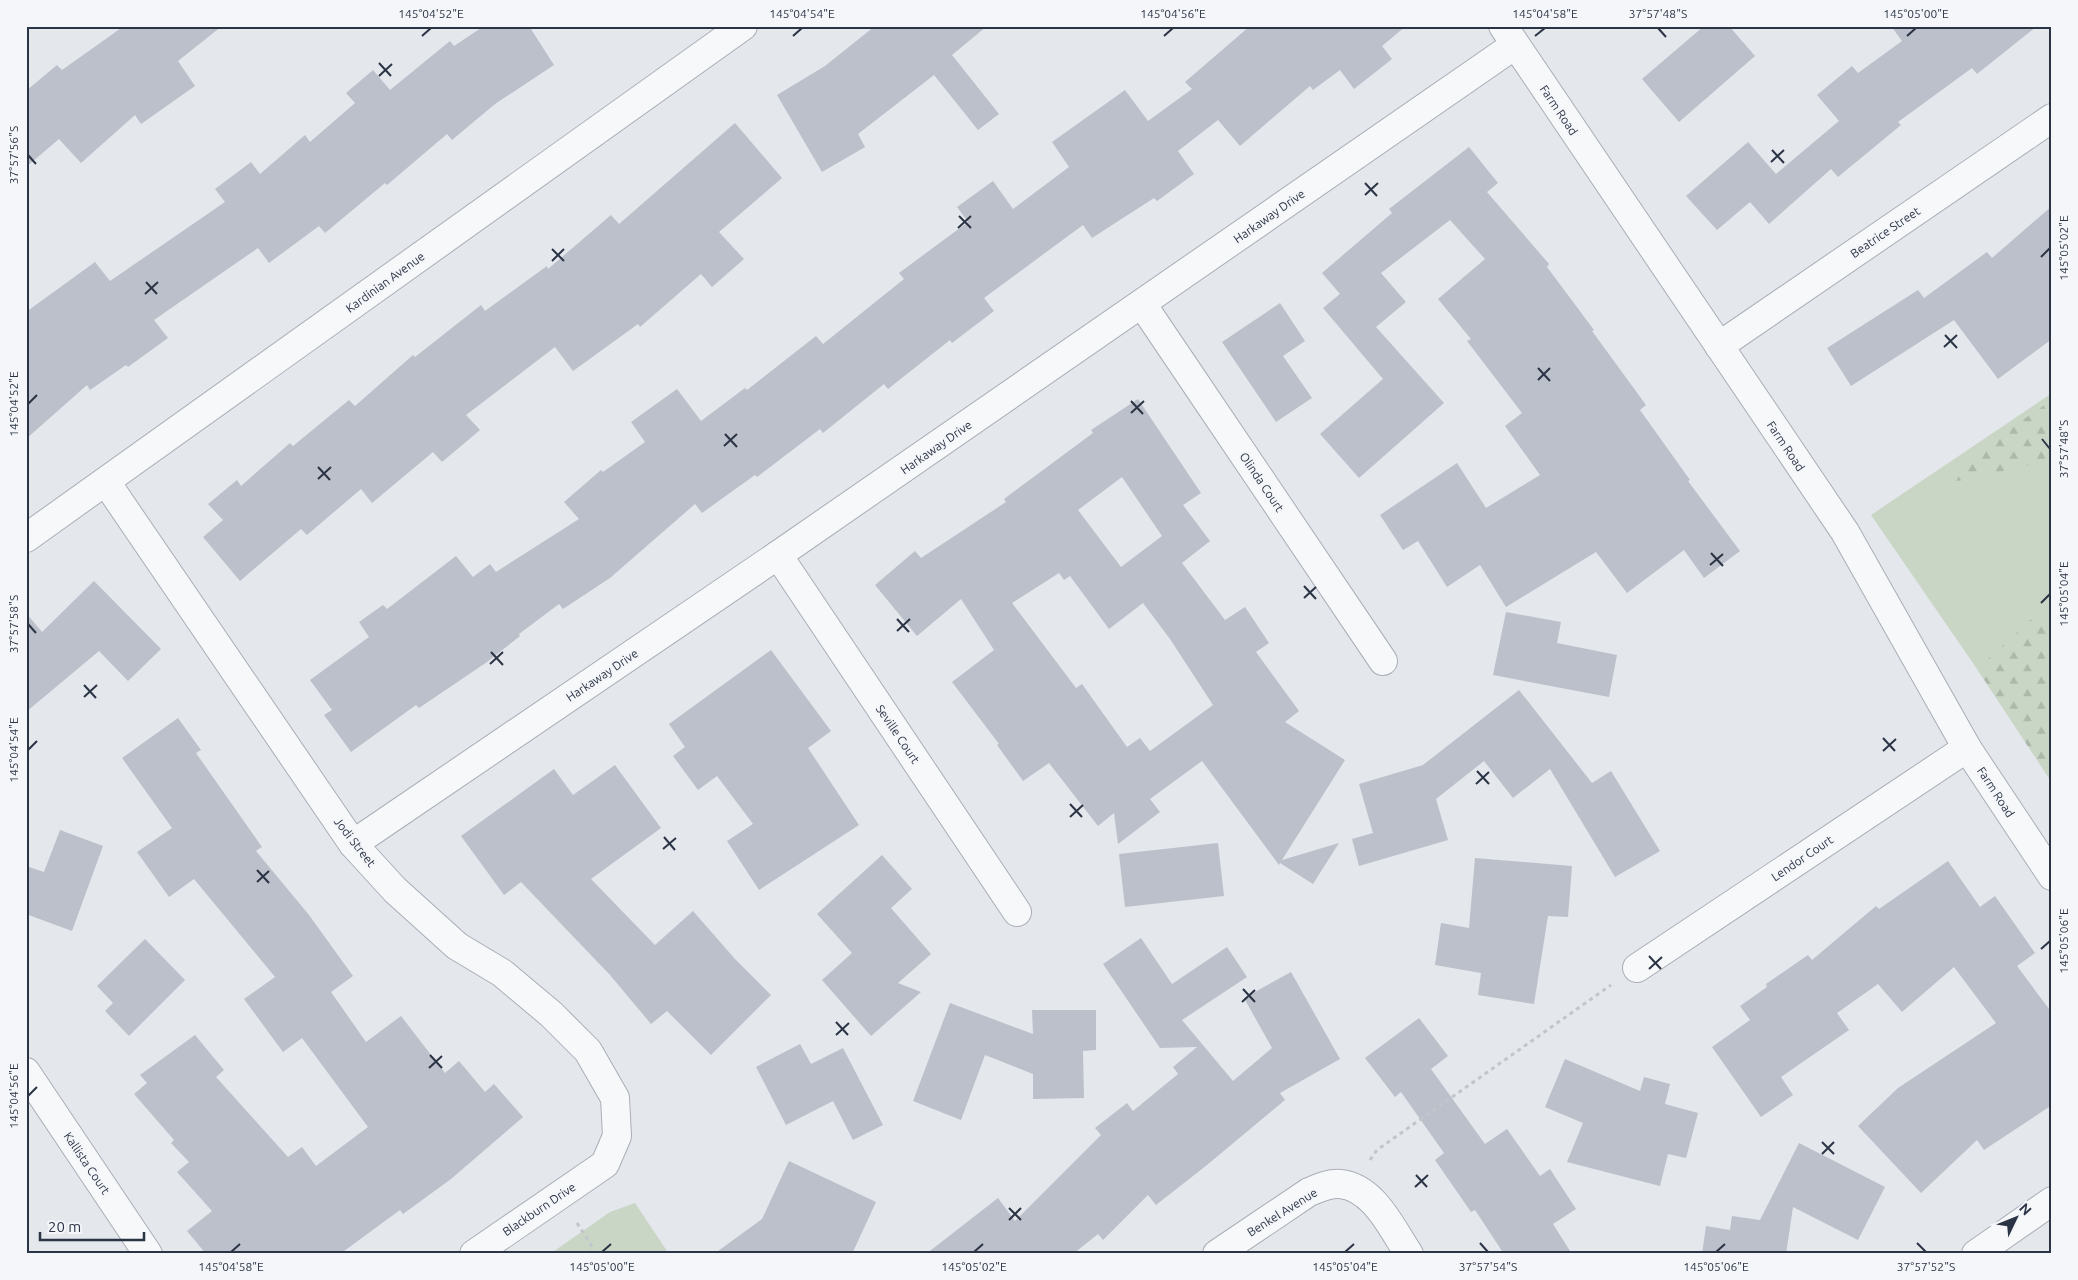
<svg xmlns="http://www.w3.org/2000/svg" width="2078" height="1280" font-family="Ubuntu,sans-serif">
	<defs>
		<pattern id="forest-firs" width="22" height="20" patternUnits="userSpaceOnUse" patternTransform="scale(1.25)"><rect width="22" height="20" fill="#c9d6c5"/><path d="M5 1l3.5 6h-7zM16 11l3.5 6h-7z" fill="#adb8ab"/></pattern>
	</defs>
	<rect width="100%" height="100%" fill="#e4e7ec"/>
	<g fill="#c9d6c5">
		<path d="M 2052,393 L 2052,778 L 1871,515 Z"/>
		<path d="M 635,1203 L 669,1254 L 550,1254 L 610,1212 Z"/>
	</g>
	<g fill="url(#forest-firs)">
		<path d="M 2052,400 L 2052,459 L 1976,478 L 1957,481 L 1956,465 Z"/>
		<path d="M 2039,612 L 2052,640 L 2052,783 L 1977,669 Z"/>
	</g>
	<g fill="#bbc0ca" fill-rule="evenodd">
		<path d="M 124,26 L 222,26 L 178,61 L 195,86 L 141,124 L 135,115 L 81,163 L 59,139 L 26,167 L 26,91 L 57,65 L 62,70 Z"/>
		<path d="M 484,26 L 529,26 L 554,65 L 495,104 L 452,140 L 447,134 L 387,185 L 385,183 L 325,233 L 319,226 L 269,263 L 258,248 L 154,320 L 168,338 L 128,367 L 126,365 L 90,390 L 87,385 L 26,439 L 26,312 L 95,262 L 110,281 L 225,202 L 215,189 L 251,162 L 260,174 L 305,135 L 310,142 L 355,103 L 346,93 L 373,70 L 390,90 L 450,41 L 454,46 Z"/>
		<path d="M 875,26 L 987,26 L 952,55 L 999,114 L 978,130 L 934,75 L 858,134 L 865,147 L 822,172 L 777,95 L 825,66 Z"/>
		<path d="M 1250,26 L 1406,26 L 1382,46 L 1392,59 L 1354,89 L 1340,70 L 1313,90 L 1310,86 L 1240,146 L 1218,120 L 1178,151 L 1194,174 L 1157,201 L 1154,198 L 1092,238 L 1083,225 L 984,298 L 994,311 L 952,343 L 950,340 L 888,389 L 884,384 L 823,433 L 820,429 L 757,477 L 755,475 L 702,513 L 695,504 L 610,578 L 563,609 L 559,604 L 519,634 L 520,636 L 487,662 L 419,708 L 416,705 L 351,752 L 324,715 L 332,710 L 310,680 L 369,637 L 359,622 L 383,605 L 387,609 L 456,556 L 473,577 L 490,564 L 496,572 L 579,519 L 564,502 L 601,470 L 603,472 L 645,442 L 631,422 L 677,389 L 701,421 L 745,388 L 747,390 L 816,336 L 823,344 L 904,279 L 899,273 L 968,222 L 957,207 L 993,181 L 1013,209 L 1069,167 L 1052,142 L 1125,90 L 1148,121 L 1192,89 L 1185,82 Z"/>
		<path d="M 1704,26 L 1729,26 L 1755,56 L 1679,122 L 1642,79 Z"/>
		<path d="M 1891,26 L 2037,26 L 1977,74 L 1972,68 L 1898,122 L 1901,125 L 1838,177 L 1831,169 L 1769,224 L 1750,202 L 1717,230 L 1686,196 L 1748,142 L 1776,174 L 1839,121 L 1817,95 L 1852,66 L 1858,73 L 1902,41 Z"/>
		<path d="M 735,123 L 782,178 L 719,232 L 744,259 L 712,287 L 701,274 L 640,327 L 638,324 L 573,371 L 555,347 L 466,415 L 480,430 L 442,462 L 433,452 L 372,503 L 361,489 L 307,535 L 301,529 L 240,581 L 203,537 L 223,520 L 208,504 L 237,480 L 241,486 L 290,443 L 293,446 L 349,400 L 355,406 L 413,355 L 415,357 L 481,305 L 485,311 L 547,266 L 548,269 L 611,215 L 619,224 Z"/>
		<path d="M 1469,147 L 1498,183 L 1487,192 L 1549,264 L 1547,267 L 1594,330 L 1592,331 L 1646,405 L 1640,410 L 1690,480 L 1688,481 L 1740,551 L 1704,578 L 1684,550 L 1627,593 L 1596,552 L 1506,607 L 1480,565 L 1447,587 L 1418,541 L 1403,550 L 1380,515 L 1457,463 L 1486,508 L 1540,475 L 1505,426 L 1522,413 L 1467,341 L 1471,339 L 1438,299 L 1485,259 L 1450,220 L 1381,273 L 1406,302 L 1376,327 L 1444,403 L 1359,478 L 1320,434 L 1383,379 L 1323,308 L 1340,294 L 1322,273 L 1392,213 L 1389,209 Z"/>
		<path d="M 2052,206 L 2052,339 L 1998,379 L 1954,320 L 1851,386 L 1827,348 L 1918,290 L 1924,298 L 1987,252 L 1992,258 Z"/>
		<path d="M 1280,303 L 1305,341 L 1283,356 L 1312,398 L 1276,422 L 1222,342 Z"/>
		<path d="M 1138,399 L 1201,493 L 1183,505 L 1210,541 L 1182,563 L 1225,620 L 1245,607 L 1269,643 L 1256,652 L 1299,711 L 1285,722 L 1345,760 L 1282,860 L 1339,843 L 1313,884 L 1280,863 L 1279,865 L 1202,761 L 1150,799 L 1160,812 L 1118,844 L 1114,813 L 1098,826 L 1049,763 L 1023,781 L 997,745 L 999,744 L 952,682 L 994,650 L 961,599 L 917,636 L 875,585 L 915,551 L 921,558 L 1006,502 L 1004,499 L 1093,433 L 1091,430 ZM 1122,477 L 1162,536 L 1121,567 L 1078,510 ZM 1059,573 L 1064,580 L 1070,576 L 1109,629 L 1143,603 L 1170,639 L 1213,705 L 1150,751 L 1140,738 L 1127,747 L 1082,684 L 1076,688 L 1012,603 Z"/>
		<path d="M 94,581 L 161,649 L 128,681 L 99,651 L 26,712 L 26,613 L 42,632 Z"/>
		<path d="M 1506,612 L 1561,622 L 1557,643 L 1617,655 L 1609,697 L 1493,675 Z"/>
		<path d="M 771,650 L 831,731 L 808,748 L 859,825 L 759,890 L 727,841 L 753,824 L 717,776 L 698,790 L 673,756 L 685,747 L 669,724 Z"/>
		<path d="M 1519,690 L 1592,783 L 1611,771 L 1660,851 L 1615,877 L 1550,769 L 1513,798 L 1484,761 L 1436,799 L 1448,840 L 1359,866 L 1352,839 L 1373,833 L 1359,784 L 1423,765 Z"/>
		<path d="M 178,718 L 201,750 L 196,753 L 262,847 L 256,851 L 309,915 L 353,976 L 331,992 L 366,1042 L 401,1016 L 445,1073 L 459,1061 L 485,1092 L 494,1084 L 523,1117 L 451,1179 L 403,1214 L 400,1210 L 340,1254 L 206,1254 L 187,1231 L 212,1211 L 177,1172 L 189,1162 L 171,1143 L 174,1140 L 134,1094 L 147,1083 L 140,1075 L 195,1035 L 224,1070 L 216,1077 L 288,1157 L 302,1147 L 316,1166 L 368,1127 L 302,1038 L 283,1052 L 244,999 L 275,977 L 194,879 L 169,897 L 137,852 L 172,828 L 122,758 Z"/>
		<path d="M 615,765 L 661,828 L 591,879 L 655,945 L 693,911 L 735,959 L 771,995 L 711,1055 L 667,1011 L 651,1024 L 610,975 L 521,882 L 504,895 L 461,836 L 554,769 L 573,795 Z"/>
		<path d="M 60,830 L 103,846 L 72,931 L 26,914 L 26,866 L 44,872 Z"/>
		<path d="M 1218,843 L 1224,896 L 1125,907 L 1119,854 Z"/>
		<path d="M 882,855 L 912,889 L 891,908 L 931,954 L 898,983 L 921,992 L 871,1036 L 822,980 L 852,953 L 817,914 Z"/>
		<path d="M 1475,858 L 1572,866 L 1568,917 L 1548,916 L 1534,1004 L 1478,995 L 1481,973 L 1435,965 L 1441,923 L 1469,928 Z"/>
		<path d="M 1948,861 L 1980,907 L 1995,896 L 2035,953 L 2017,966 L 2052,1013 L 2052,1105 L 1984,1150 L 1977,1140 L 1921,1193 L 1858,1126 L 1898,1088 L 1996,1023 L 1954,967 L 1902,1012 L 1878,984 L 1837,1013 L 1849,1030 L 1781,1077 L 1793,1095 L 1761,1117 L 1712,1047 L 1750,1020 L 1740,1006 L 1767,987 L 1766,984 L 1808,955 L 1812,960 L 1876,906 L 1879,909 Z"/>
		<path d="M 1141,938 L 1172,984 L 1227,947 L 1247,977 L 1182,1020 L 1233,1081 L 1272,1048 L 1244,998 L 1291,972 L 1340,1059 L 1280,1093 L 1285,1100 L 1207,1165 L 1156,1205 L 1148,1195 L 1103,1240 L 1098,1234 L 1073,1254 L 926,1254 L 998,1198 L 1015,1221 L 1101,1135 L 1095,1128 L 1127,1103 L 1133,1111 L 1178,1074 L 1173,1067 L 1197,1047 L 1160,1048 L 1103,964 Z"/>
		<path d="M 145,939 L 185,980 L 129,1036 L 105,1011 L 113,1003 L 97,986 Z"/>
		<path d="M 950,1003 L 1033,1034 L 1032,1010 L 1096,1010 L 1096,1050 L 1083,1051 L 1084,1098 L 1033,1099 L 1033,1074 L 985,1055 L 961,1120 L 913,1101 Z"/>
		<path d="M 1419,1018 L 1448,1056 L 1431,1069 L 1485,1144 L 1507,1129 L 1540,1176 L 1550,1169 L 1576,1209 L 1553,1224 L 1572,1254 L 1504,1254 L 1475,1210 L 1471,1212 L 1435,1160 L 1444,1153 L 1401,1092 L 1395,1097 L 1365,1058 Z"/>
		<path d="M 800,1044 L 811,1064 L 843,1048 L 883,1125 L 853,1140 L 833,1101 L 786,1125 L 756,1067 Z"/>
		<path d="M 1565,1059 L 1640,1091 L 1644,1077 L 1670,1084 L 1665,1104 L 1698,1113 L 1686,1158 L 1668,1154 L 1660,1186 L 1567,1162 L 1583,1123 L 1545,1107 Z"/>
		<path d="M 1799,1143 L 1885,1187 L 1858,1240 L 1793,1207 L 1786,1254 L 1702,1254 L 1706,1226 L 1730,1230 L 1732,1216 L 1760,1220 Z"/>
		<path d="M 789,1161 L 876,1202 L 852,1254 L 714,1254 L 762,1219 Z"/>
	</g>
	<g fill="none" stroke-linecap="round" stroke-linejoin="round">
		<defs>
			<g id="minor">
				<path d="M 1503,26 L 1845,532 L 1967,748 L 2052,876"/>
				<path d="M 1142,304 L 1383,661"/>
				<path d="M 1719,346 L 2052,118"/>
				<path d="M 106,482 L 353,844 L 395,890 L 457,946 L 502,973 L 551,1014 L 588,1051 L 615,1098 L 617,1136 L 605,1164 L 474,1254"/>
				<path d="M 26,538 L 743,26"/>
				<path d="M 778,555 L 1017,912"/>
				<path d="M 353,844 L 778,555 L 1515,45"/>
				<path d="M 1637,968 L 1967,748"/>
				<path d="M 26,1072 L 148,1254"/>
				<path d="M 1217,1254 L 1309,1192 C 1319,1188 1329,1183 1340,1184 C 1374,1187 1392,1229 1409,1254"/>
				<path d="M 1976,1254 L 2052,1201"/>
			</g>
		</defs>
		<use href="#minor" stroke="#a9aeb7" stroke-width="30"/>
		<g stroke="#c2c5cb" stroke-width="3" stroke-dasharray="4 4" stroke-linecap="butt">
			<path d="M 1370,1160 L 1377,1150 L 1611,985"/>
			<path d="M 577,1223 L 593,1248 L 591,1254"/>
		</g>
		<use href="#minor" stroke="#f7f8fa" stroke-width="28"/>
	</g>
	<path fill="none" stroke="#2b3445" stroke-width="2" d="M 1658,28 L 1666,37M 422,36 L 431,28M 793,36 L 802,28M 1164,36 L 1173,28M 1535,36 L 1545,28M 1907,36 L 1916,28M 379,63 L 391,76M 379,76 L 392,64M 1772,150 L 1784,163M 28,155 L 36,164M 1771,162 L 1784,150M 1365,183 L 1377,196M 1365,195 L 1378,183M 959,216 L 971,228M 958,228 L 971,216M 552,249 L 564,261M 2041,257 L 2050,248M 552,261 L 564,249M 146,282 L 157,294M 145,294 L 158,282M 1945,335 L 1957,348M 1944,347 L 1957,335M 1538,368 L 1550,381M 1538,380 L 1550,368M 1131,401 L 1143,414M 28,404 L 37,395M 1131,413 L 1144,401M 725,434 L 737,447M 2042,439 L 2050,449M 724,446 L 737,434M 318,467 L 330,480M 318,479 L 331,467M 1711,553 L 1723,566M 1710,565 L 1723,554M 1304,586 L 1316,599M 1304,598 L 1316,587M 2041,603 L 2050,594M 897,619 L 909,632M 28,624 L 36,633M 897,631 L 910,619M 491,652 L 503,665M 490,664 L 503,652M 84,685 L 96,698M 84,697 L 97,685M 1883,738 L 1895,751M 28,750 L 37,741M 1883,751 L 1896,739M 1477,771 L 1489,784M 1476,784 L 1489,772M 1070,804 L 1082,817M 1070,817 L 1083,805M 664,837 L 675,850M 663,849 L 676,838M 257,870 L 269,883M 257,882 L 269,871M 2041,949 L 2050,941M 1649,956 L 1661,969M 1649,969 L 1662,957M 1243,989 L 1255,1002M 1242,1002 L 1255,990M 836,1022 L 848,1035M 836,1035 L 849,1023M 430,1055 L 442,1068M 429,1068 L 442,1056M 28,1096 L 37,1087M 1822,1142 L 1834,1154M 1822,1154 L 1834,1142M 1416,1175 L 1427,1187M 1415,1187 L 1428,1175M 1009,1208 L 1021,1220M 1009,1220 L 1021,1208M 1480,1243 L 1488,1252M 1917,1243 L 1926,1252M 231,1252 L 240,1244M 602,1252 L 611,1244M 974,1252 L 983,1244M 1345,1252 L 1354,1244M 1716,1252 L 1725,1244"/>
	<g text-anchor="middle" dominant-baseline="central" stroke-width="4.5" stroke-linejoin="round" paint-order="stroke">
		<g font-size="12" fill="#2b3445" stroke="#f4f6f9">
			<text transform="translate(1559 110) rotate(56)">Farm Road</text>
			<text transform="translate(1269 216) rotate(-35)">Harkaway Drive</text>
			<text transform="translate(1885 232) rotate(-34)">Beatrice Street</text>
			<text transform="translate(385 282) rotate(-36)">Kardinian Avenue</text>
			<text transform="translate(1786 446) rotate(56)">Farm Road</text>
			<text transform="translate(936 447) rotate(-35)">Harkaway Drive</text>
			<text transform="translate(1262 482) rotate(56)">Olinda Court</text>
			<text transform="translate(602 675) rotate(-34)">Harkaway Drive</text>
			<text transform="translate(898 734) rotate(56)">Seville Court</text>
			<text transform="translate(1996 792) rotate(57)">Farm Road</text>
			<text transform="translate(355 842) rotate(52)">Jodi Street</text>
			<text transform="translate(1802 858) rotate(-34)">Lendor Court</text>
			<text transform="translate(87 1163) rotate(56)">Kallista Court</text>
			<text transform="translate(539 1209) rotate(-34)">Blackburn Drive</text>
			<text transform="translate(1282 1212) rotate(-32)">Benkel Avenue</text>
		</g>
	</g>
	<rect width="2078" height="1280" fill="none" stroke="#f4f6f9" stroke-width="55"/>
	<g transform="translate(2016 1218) rotate(47)" stroke="#f4f6f9" stroke-width="4" paint-order="stroke">
	<path d="M0-4L9 19L0 12L-9 19Z" fill="#2b3445"/>
	<text y="-8" font-size="14" font-weight="bold" text-anchor="middle" fill="#2b3445">N</text>
	</g>
	<path d="M40 1232v8h104v-8" fill="none" stroke="#2b3445" stroke-width="2.5"/>
	<text x="48" y="1232" font-size="15" fill="#2b3445" stroke="#f4f6f9" stroke-width="4" paint-order="stroke">20 m</text>
	<rect x="28" y="28" width="2022" height="1224" fill="none" stroke="#2b3445" stroke-width="2"/>
	<g font-size="12" text-anchor="middle" fill="#2b3445">
		<text x="431" y="18">145°04'52"E</text>
		<text x="802" y="18">145°04'54"E</text>
		<text x="1173" y="18">145°04'56"E</text>
		<text x="1545" y="18">145°04'58"E</text>
		<text x="1658" y="18">37°57'48"S</text>
		<text x="1916" y="18">145°05'00"E</text>
		<text transform="translate(14 155) rotate(-90)" y="4">37°57'56"S</text>
		<text transform="translate(2064 248) rotate(-90)" y="4">145°05'02"E</text>
		<text transform="translate(14 404) rotate(-90)" y="4">145°04'52"E</text>
		<text transform="translate(2064 449) rotate(-90)" y="4">37°57'48"S</text>
		<text transform="translate(2064 594) rotate(-90)" y="4">145°05'04"E</text>
		<text transform="translate(14 624) rotate(-90)" y="4">37°57'58"S</text>
		<text transform="translate(14 750) rotate(-90)" y="4">145°04'54"E</text>
		<text transform="translate(2064 941) rotate(-90)" y="4">145°05'06"E</text>
		<text transform="translate(14 1096) rotate(-90)" y="4">145°04'56"E</text>
		<text x="231" y="1271">145°04'58"E</text>
		<text x="602" y="1271">145°05'00"E</text>
		<text x="974" y="1271">145°05'02"E</text>
		<text x="1345" y="1271">145°05'04"E</text>
		<text x="1488" y="1271">37°57'54"S</text>
		<text x="1716" y="1271">145°05'06"E</text>
		<text x="1926" y="1271">37°57'52"S</text>
	</g>
</svg>
